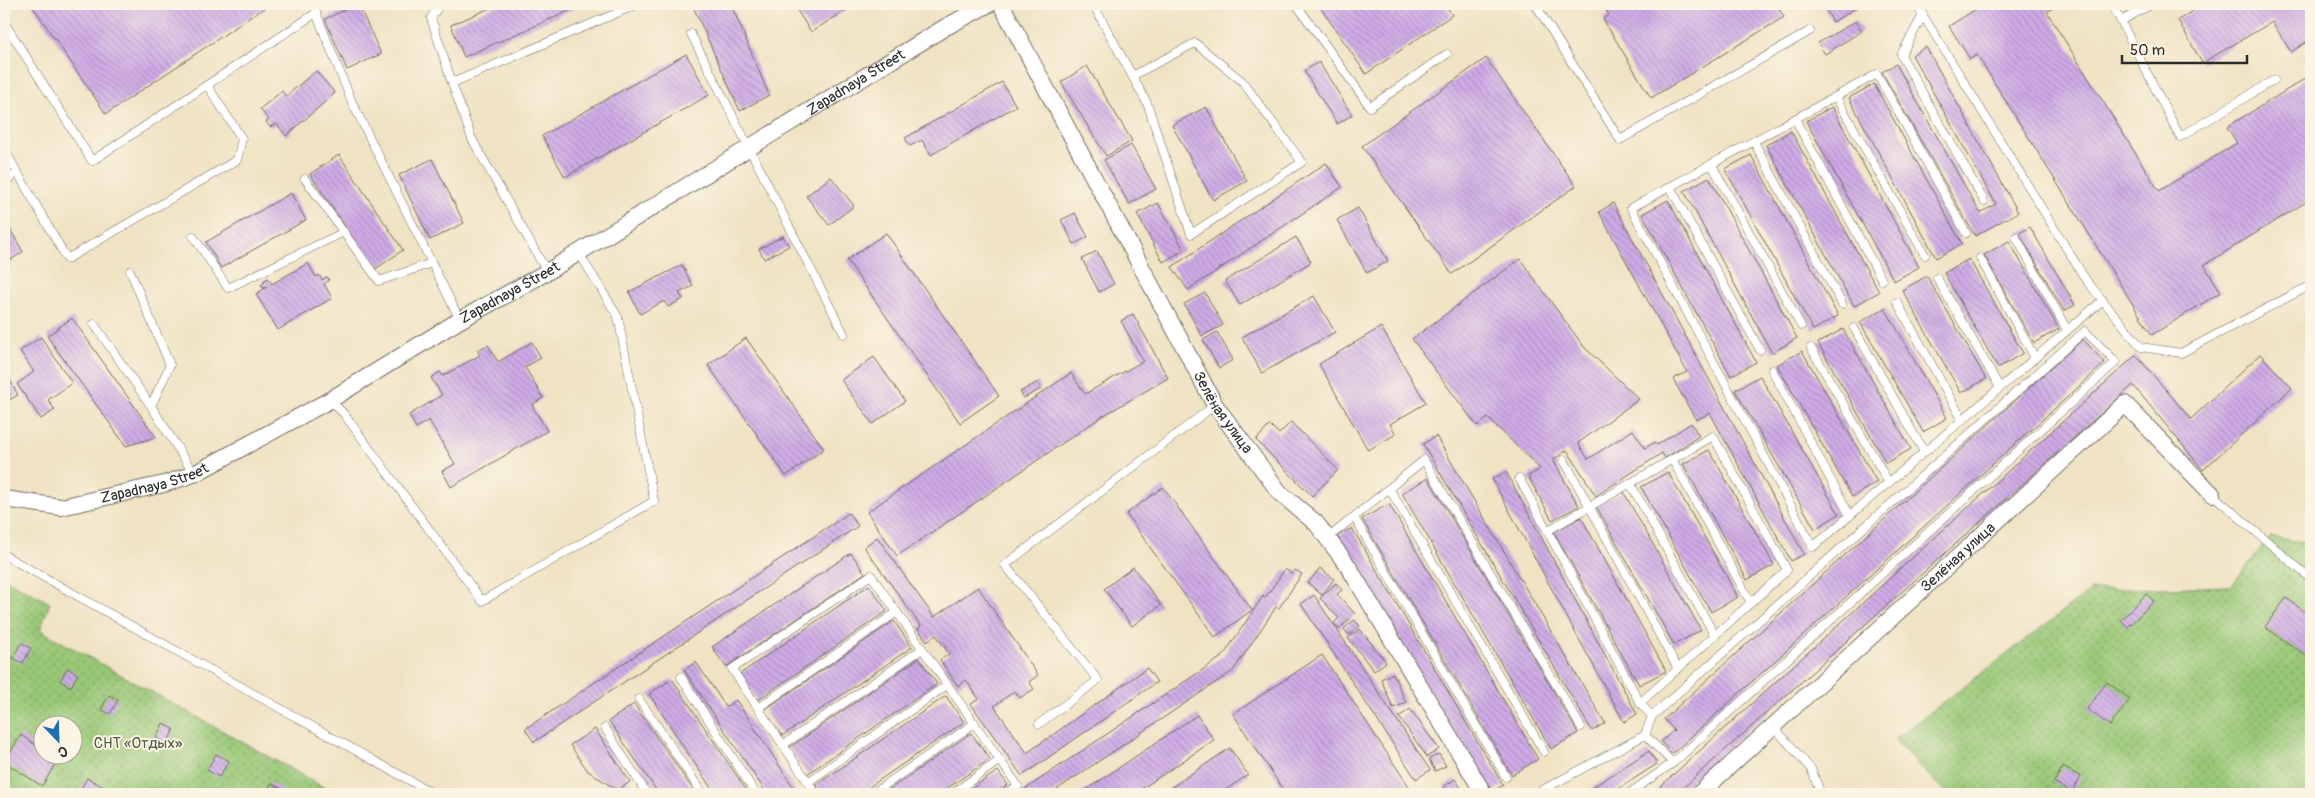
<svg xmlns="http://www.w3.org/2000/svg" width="2315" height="798" font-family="Pangolin,sans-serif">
	<defs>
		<pattern id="garden-dots" width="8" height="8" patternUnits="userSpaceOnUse" patternTransform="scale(1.25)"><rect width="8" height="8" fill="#98c776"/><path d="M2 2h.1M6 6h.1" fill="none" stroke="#7ca261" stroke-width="1.8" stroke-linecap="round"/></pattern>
		<pattern id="building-back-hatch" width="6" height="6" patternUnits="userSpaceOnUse" patternTransform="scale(1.25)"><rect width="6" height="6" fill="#cface7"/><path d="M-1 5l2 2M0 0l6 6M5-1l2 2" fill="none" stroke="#a88cbb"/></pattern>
	</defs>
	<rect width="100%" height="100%" fill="#fcf5e5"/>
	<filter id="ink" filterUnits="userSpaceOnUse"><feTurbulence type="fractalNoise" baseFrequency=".02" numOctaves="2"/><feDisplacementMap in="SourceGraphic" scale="10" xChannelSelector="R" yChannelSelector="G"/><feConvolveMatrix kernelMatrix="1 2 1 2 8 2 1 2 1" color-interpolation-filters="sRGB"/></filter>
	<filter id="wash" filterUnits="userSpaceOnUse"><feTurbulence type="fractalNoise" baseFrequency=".0096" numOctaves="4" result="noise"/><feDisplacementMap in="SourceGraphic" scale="20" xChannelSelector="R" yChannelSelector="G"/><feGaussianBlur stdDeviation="1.12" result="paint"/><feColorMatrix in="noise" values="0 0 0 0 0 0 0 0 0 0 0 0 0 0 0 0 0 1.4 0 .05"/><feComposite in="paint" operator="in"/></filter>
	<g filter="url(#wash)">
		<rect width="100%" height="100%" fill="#f0e3c4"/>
		<g fill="url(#garden-dots)" stroke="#627950" fill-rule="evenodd">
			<path d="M 2270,537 L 2311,543 L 2311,794 L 1947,794 L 1894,740 L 2091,590 L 2231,586 Z"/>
			<path d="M 4,578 L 50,603 L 40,630 L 336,794 L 4,794 ZM 42,726 L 72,726 L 72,756 L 42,756 Z"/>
		</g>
		<g id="blocks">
			<g fill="url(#building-back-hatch)">
				<path d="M 31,4 L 270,4 L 106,114 Z"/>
				<path d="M 358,4 L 381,54 L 347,70 L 325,19 Z"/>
				<path d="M 494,4 L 585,4 L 464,57 L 451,25 L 495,6 Z"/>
				<path d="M 692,4 L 731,4 L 769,95 L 740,111 Z"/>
				<path d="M 800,4 L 856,4 L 811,32 L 795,7 Z"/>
				<path d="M 1318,4 L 1445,4 L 1452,15 L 1366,74 Z"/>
				<path d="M 1602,4 L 1776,4 L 1784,17 L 1651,98 L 1603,19 L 1609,15 Z"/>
				<path d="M 1822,4 L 1862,4 L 1833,22 Z"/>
				<path d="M 1984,4 L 2059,4 L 2047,12 L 2159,191 L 2237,143 L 2227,127 L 2311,75 L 2311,199 L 2204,265 L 2221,292 L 2152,335 L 1977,55 L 1970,59 L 1949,26 Z"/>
				<path d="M 2204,4 L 2311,4 L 2311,39 L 2291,52 L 2272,22 L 2202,63 L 2178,20 Z"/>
				<path d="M 1856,21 L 1862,31 L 1825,54 L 1818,43 Z"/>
				<path d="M 1926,47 L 2018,212 L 1975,236 L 1882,72 L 1896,64 L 1980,213 L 1996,204 L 1912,55 Z"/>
				<path d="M 686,54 L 709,95 L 565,177 L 542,136 Z"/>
				<path d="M 1486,58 L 1576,186 L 1452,274 L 1362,146 Z"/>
				<path d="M 1319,62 L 1352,115 L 1337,124 L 1304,71 Z"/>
				<path d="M 1087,66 L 1132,141 L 1106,156 L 1061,82 Z"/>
				<path d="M 316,71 L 335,93 L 286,136 L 277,124 L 270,127 L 266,122 L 269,120 L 260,109 L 282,91 L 286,96 Z"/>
				<path d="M 1002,82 L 1016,106 L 931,155 L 922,140 L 910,146 L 905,138 Z"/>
				<path d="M 1874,84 L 1962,244 L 1936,258 L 1849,98 Z"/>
				<path d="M 1206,107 L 1247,181 L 1213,200 L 1172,125 Z"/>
				<path d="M 1832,107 L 1919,267 L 1894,281 L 1806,121 Z"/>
				<path d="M 1791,131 L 1879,292 L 1854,306 L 1766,145 Z"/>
				<path d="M 1131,145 L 1156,189 L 1129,204 L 1104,160 Z"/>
				<path d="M 339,155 L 403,250 L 374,270 L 310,174 Z"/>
				<path d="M 1751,155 L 1838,316 L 1813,330 L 1725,169 Z"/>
				<path d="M 432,159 L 464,223 L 430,240 L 399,175 Z"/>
				<path d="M 1326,163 L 1342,187 L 1188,290 L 1172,267 Z"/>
				<path d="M 831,177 L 854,206 L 829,225 L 806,196 Z"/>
				<path d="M 1709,177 L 1797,338 L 1772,353 L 1684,191 Z"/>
				<path d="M 291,193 L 306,220 L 221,268 L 206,242 Z"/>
				<path d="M 1668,200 L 1756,362 L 1731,376 L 1642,214 Z"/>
				<path d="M 1158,203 L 1184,250 L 1163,262 L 1137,214 Z"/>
				<path d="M 1613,203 L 1804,554 L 1791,561 L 1710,413 L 1696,420 L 1673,379 L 1687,372 L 1599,212 Z"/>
				<path d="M 1358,208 L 1388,261 L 1367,273 L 1337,220 Z"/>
				<path d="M 1075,213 L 1088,237 L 1074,244 L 1061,220 Z"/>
				<path d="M 4,218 L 23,252 L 4,264 Z"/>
				<path d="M 2030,227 L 2075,305 L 2064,311 L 2019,233 Z"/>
				<path d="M 886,233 L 999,396 L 960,423 L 847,260 Z"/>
				<path d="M 783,236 L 789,246 L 764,259 L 759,249 Z"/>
				<path d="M 1296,237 L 1311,262 L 1240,305 L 1225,281 Z"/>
				<path d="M 2009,241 L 2059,329 L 2034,343 L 1984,255 Z"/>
				<path d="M 1097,251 L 1114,284 L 1099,292 L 1082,259 Z"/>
				<path d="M 1520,259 L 1584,347 L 1639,399 L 1578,443 L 1588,459 L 1633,430 L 1645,448 L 1655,442 L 1657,445 L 1691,423 L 1699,436 L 1665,458 L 1662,453 L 1596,496 L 1567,450 L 1553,460 L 1579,506 L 1552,520 L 1528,476 L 1540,469 L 1488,418 L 1477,426 L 1412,339 Z"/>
				<path d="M 1969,259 L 2023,353 L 1998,368 L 1944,273 Z"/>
				<path d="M 308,263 L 316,277 L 319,275 L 322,280 L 327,277 L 329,280 L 324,284 L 332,298 L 278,330 L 256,294 L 267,287 L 263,288 L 261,285 L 264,283 L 263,281 L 268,278 L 272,284 Z"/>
				<path d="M 682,265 L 693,286 L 679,293 L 683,299 L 668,307 L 664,301 L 640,314 L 629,292 Z"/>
				<path d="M 1927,276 L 1986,379 L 1961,393 L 1902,290 Z"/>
				<path d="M 1205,293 L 1223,325 L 1202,336 L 1184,304 Z"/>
				<path d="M 1314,296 L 1335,332 L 1262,373 L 1242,337 Z"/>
				<path d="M 1885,308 L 1947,418 L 1923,432 L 1860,322 Z"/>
				<path d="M 1133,314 L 1168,378 L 1101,417 L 897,556 L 867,512 L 1071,373 L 1085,394 L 1143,361 L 1121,321 Z"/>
				<path d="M 72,318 L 156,437 L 126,446 L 47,336 Z"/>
				<path d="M 1381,327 L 1426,403 L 1390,424 L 1396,434 L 1368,450 L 1319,364 Z"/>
				<path d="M 1843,329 L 1911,449 L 1886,463 L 1818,343 Z"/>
				<path d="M 1217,332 L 1233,360 L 1219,368 L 1203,340 Z"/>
				<path d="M 41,337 L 72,383 L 48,400 L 55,410 L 41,419 L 17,384 L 34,372 L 20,351 Z"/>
				<path d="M 746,338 L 824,449 L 786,476 L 708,365 Z"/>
				<path d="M 2083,339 L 2105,363 L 1672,754 L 1661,742 L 1674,730 L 1664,719 Z"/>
				<path d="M 532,342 L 541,358 L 525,367 L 543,398 L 532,405 L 547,431 L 451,487 L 442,471 L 455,464 L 429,420 L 416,428 L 409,415 L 442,395 L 431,378 L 440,372 L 443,376 L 480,355 L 477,350 L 488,345 L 498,362 Z"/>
				<path d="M 1802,351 L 1877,482 L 1852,497 L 1777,365 Z"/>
				<path d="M 2260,354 L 2292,388 L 2203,470 L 2133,385 L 1676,794 L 1652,794 L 2136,355 L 2191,419 Z"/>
				<path d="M 874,357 L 905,401 L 873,424 L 841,380 Z"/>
				<path d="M 4,369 L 18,395 L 4,403 Z"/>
				<path d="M 1760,376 L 1839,514 L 1815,529 L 1735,390 Z"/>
				<path d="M 1038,382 L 1041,389 L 1024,398 L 1020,392 Z"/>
				<path d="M 1291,422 L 1338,470 L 1312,496 L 1256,440 L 1270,425 L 1279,434 Z"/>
				<path d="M 1436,436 L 1605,723 L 1592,731 L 1423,444 Z"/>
				<path d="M 1709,450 L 1774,565 L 1747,580 L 1683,464 Z"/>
				<path d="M 1506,472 L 1637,714 L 1624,722 L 1492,479 Z"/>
				<path d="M 1668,472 L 1738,597 L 1711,612 L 1641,487 Z"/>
				<path d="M 1428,478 L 1578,733 L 1551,749 L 1402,493 Z"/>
				<path d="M 1163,487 L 1252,610 L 1215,637 L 1126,514 Z"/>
				<path d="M 1623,491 L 1701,630 L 1674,645 L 1596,506 Z"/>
				<path d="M 1389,504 L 1538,759 L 1512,775 L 1362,519 Z"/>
				<path d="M 849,513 L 858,526 L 534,742 L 525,729 Z"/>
				<path d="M 1581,517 L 1666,671 L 1639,685 L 1554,532 Z"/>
				<path d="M 1352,528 L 1503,785 L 1489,794 L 1337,536 Z"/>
				<path d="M 877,537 L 934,617 L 978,587 L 1038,675 L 1029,682 L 1034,689 L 1020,698 L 1015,691 L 994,706 L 1027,753 L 1147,668 L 1157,682 L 1022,776 L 971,704 L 979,699 L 966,680 L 958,686 L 940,660 L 949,654 L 936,635 L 927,641 L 918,629 L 921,626 L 864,547 Z"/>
				<path d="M 851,553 L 865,573 L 726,667 L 712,647 Z"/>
				<path d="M 1133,567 L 1161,605 L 1132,626 L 1104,589 Z"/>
				<path d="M 1320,568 L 1334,579 L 1322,595 L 1308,583 Z"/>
				<path d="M 1285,569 L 1292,574 L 1295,570 L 1302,574 L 1279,608 L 1276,607 L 1233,671 L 1050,794 L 1018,794 L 1223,656 L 1263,596 L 1265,598 Z"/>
				<path d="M 1336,583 L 1342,590 L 1337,594 L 1355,614 L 1339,629 L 1334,623 L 1339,618 L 1320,598 Z"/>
				<path d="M 869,585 L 887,611 L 758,700 L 740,674 Z"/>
				<path d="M 2146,594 L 2154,601 L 2128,627 L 2121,620 Z"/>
				<path d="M 1314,595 L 1430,770 L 1416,779 L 1301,604 Z"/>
				<path d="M 2286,598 L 2311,616 L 2311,659 L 2265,627 Z"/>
				<path d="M 1354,620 L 1360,626 L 1349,635 L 1344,629 Z"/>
				<path d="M 894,621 L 912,647 L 782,736 L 764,710 Z"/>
				<path d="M 1360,629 L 1386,662 L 1374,671 L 1348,638 Z"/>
				<path d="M 21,643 L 31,648 L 23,663 L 13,658 Z"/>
				<path d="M 1322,655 L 1408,785 L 1414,794 L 1286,794 L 1233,714 Z"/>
				<path d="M 919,658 L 937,684 L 807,774 L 789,748 Z"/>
				<path d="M 696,662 L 726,707 L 736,700 L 798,794 L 767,794 L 684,670 Z"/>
				<path d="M 67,668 L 78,674 L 71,687 L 60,681 Z"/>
				<path d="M 1393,673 L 1406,703 L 1393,708 L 1381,679 Z"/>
				<path d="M 672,679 L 749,794 L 715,794 L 649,694 Z"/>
				<path d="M 2107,682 L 2130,699 L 2110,726 L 2087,709 Z"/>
				<path d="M 109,695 L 118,700 L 110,714 L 101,709 Z"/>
				<path d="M 946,696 L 964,722 L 859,794 L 823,794 L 816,785 Z"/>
				<path d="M 634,704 L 696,794 L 659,794 L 609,721 Z"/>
				<path d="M 1410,709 L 1439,749 L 1427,757 L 1399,717 Z"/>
				<path d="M 1197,715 L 1214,740 L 1134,794 L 1080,794 Z"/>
				<path d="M 163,723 L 174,729 L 167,744 L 156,738 Z"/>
				<path d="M 595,729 L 630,782 L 617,790 L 588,771 L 570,745 Z"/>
				<path d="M 971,733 L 990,759 L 939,794 L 883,794 Z"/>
				<path d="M 21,735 L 42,749 L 42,756 L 54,756 L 59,758 L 42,786 L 4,762 Z"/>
				<path d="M 4,736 L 9,739 L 4,748 Z"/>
				<path d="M 1230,748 L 1248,775 L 1219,794 L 1161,794 Z"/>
				<path d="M 1649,751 L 1657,764 L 1610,794 L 1582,794 Z"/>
				<path d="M 216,754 L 229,761 L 219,777 L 207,770 Z"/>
				<path d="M 1439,754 L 1446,766 L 1435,771 L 1429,759 Z"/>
				<path d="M 2063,767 L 2081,777 L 2072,792 L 2054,782 Z"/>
				<path d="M 998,771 L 1008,785 L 994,794 L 963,794 Z"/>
				<path d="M 87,778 L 111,791 L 109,794 L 78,794 Z"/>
				<path d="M 1455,779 L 1464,792 L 1461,794 L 1449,794 L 1443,787 Z"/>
				<path d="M 271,783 L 284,790 L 282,794 L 266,794 Z"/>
				<path d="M 589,788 L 600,794 L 585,794 Z"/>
				<path d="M 1439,789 L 1443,794 L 1431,794 Z"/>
			</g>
		</g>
	</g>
	<g filter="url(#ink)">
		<use href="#blocks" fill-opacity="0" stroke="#706b61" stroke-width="1"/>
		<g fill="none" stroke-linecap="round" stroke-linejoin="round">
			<defs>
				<g id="service">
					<path d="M 317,4 L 316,13 L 352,102 L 460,320"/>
					<path d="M 440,4 L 431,18 L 452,83"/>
					<path d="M 1093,4 L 1147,103 L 1191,234 L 1302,162 L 1242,81 L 1195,43 L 1132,76"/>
					<path d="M 1296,4 L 1370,107 L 1447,54"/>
					<path d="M 1535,4 L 1620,140 L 1810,31"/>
					<path d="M 1916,4 L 2086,280 L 2141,347 L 2181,353 L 2311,285"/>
					<path d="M 2112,4 L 2180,137 L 2274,80"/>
					<path d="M 1923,15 L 1901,55 L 1984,201"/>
					<path d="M 2121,21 L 2152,4"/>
					<path d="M 4,22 L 92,161 L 316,13"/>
					<path d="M 691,34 L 844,334"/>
					<path d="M 1836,97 L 1925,255"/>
					<path d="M 1795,119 L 1882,280"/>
					<path d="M 1754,142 L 1842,304"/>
					<path d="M 4,149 L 67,259 L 237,160 L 242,139 L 207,85"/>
					<path d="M 1712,165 L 1801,326"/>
					<path d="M 305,179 L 379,281 L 432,263"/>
					<path d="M 4,182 L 18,173"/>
					<path d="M 1670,187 L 1760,350"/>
					<path d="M 1966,233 L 1877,74 L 1631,208 L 1813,547 L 2103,300"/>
					<path d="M 193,236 L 228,288 L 344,232"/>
					<path d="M 2016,237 L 2067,330"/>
					<path d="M 1980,258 L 2035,358"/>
					<path d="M 130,271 L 170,365 L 151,406"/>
					<path d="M 547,272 L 472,139 L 452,83 L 638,4"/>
					<path d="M 1937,278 L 2000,388"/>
					<path d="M 1897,302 L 1962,419"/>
					<path d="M 94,324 L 151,406 L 194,474"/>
					<path d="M 1854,328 L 1924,452"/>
					<path d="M 1811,348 L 1889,483"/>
					<path d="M 1772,370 L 1850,516"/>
					<path d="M 330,400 L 344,414 L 482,601 L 654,501 L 618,317 L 579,253"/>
					<path d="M 1672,459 L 1751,603"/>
					<path d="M 1564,460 L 1678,669"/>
					<path d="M 1519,478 L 1640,703 L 1652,716 L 1645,735"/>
					<path d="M 1630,483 L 1715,636"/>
					<path d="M 1389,488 L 1544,752"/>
					<path d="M 2212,494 L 2311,579"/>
					<path d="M 1354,517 L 1506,777"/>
					<path d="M 1547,531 L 1713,436 L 1787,570 L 1640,703"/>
					<path d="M 1328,538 L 1424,460 L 1581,727"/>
					<path d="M 4,555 L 434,794"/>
					<path d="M 681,677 L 756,794"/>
					<path d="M 639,699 L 703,794"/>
					<path d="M 758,708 L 897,612"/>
					<path d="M 1039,724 L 1098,680 L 1005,565 L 1215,405"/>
					<path d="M 1772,725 L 1811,769 L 1821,794"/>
					<path d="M 605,728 L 647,794"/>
					<path d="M 1645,735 L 1673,763"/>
					<path d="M 783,745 L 922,649"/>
					<path d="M 808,782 L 947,685"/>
					<path d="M 4,790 L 12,794"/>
					<path d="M 816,794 L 732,669 L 871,575 L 1018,786 L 1006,794"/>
					<path d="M 872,794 L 975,723"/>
					<path d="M 952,794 L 1000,760"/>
					<path d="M 1535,794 L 1645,735"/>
					<path d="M 1628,794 L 1673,763 L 2116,362 L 2085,331 L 1652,716"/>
				</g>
				<g id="minor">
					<path id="s1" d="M 1001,4 L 1215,405 L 1280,493 L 1316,523 L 1348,566 L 1484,794"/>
					<path id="s2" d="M 4,499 L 61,507 L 164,484 L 194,474 L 330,400 L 460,320 L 547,272 L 944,28 L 989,4"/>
					<path id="s3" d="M 1699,794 L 2125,404 L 2212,494"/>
				</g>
			</defs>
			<use href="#service" stroke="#706b61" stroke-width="9"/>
			<use href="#minor" stroke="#706b61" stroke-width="18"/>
			<use href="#service" stroke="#fff" stroke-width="8"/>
			<use href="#minor" stroke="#fff" stroke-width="16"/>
		</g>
	</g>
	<g text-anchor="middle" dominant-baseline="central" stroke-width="4" stroke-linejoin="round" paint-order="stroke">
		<g font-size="15" fill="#2b2b2b" stroke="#fcf5e5">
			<text stroke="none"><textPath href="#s2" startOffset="964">Zapadnaya Street</textPath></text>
			<text stroke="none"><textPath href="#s2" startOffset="559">Zapadnaya Street</textPath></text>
			<text stroke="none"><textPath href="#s1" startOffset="465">Зелёная улица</textPath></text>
			<text stroke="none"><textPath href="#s2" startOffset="154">Zapadnaya Street</textPath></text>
			<text stroke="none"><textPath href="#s3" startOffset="351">Зелёная улица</textPath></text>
		</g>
		<g font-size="15" fill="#4c5a42" stroke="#fcf5e5">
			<text x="138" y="743">СНТ «Отдых»</text>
		</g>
	</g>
	<rect width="2315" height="798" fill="none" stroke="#fcf5e5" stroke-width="20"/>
	<g transform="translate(58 740) rotate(157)"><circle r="24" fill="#fcf5e5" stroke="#a8a49b"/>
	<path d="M0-4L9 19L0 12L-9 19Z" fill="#1f6fb2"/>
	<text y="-8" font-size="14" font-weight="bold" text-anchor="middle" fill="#2b2b2b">С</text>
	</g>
	<path d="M2122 55v8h125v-8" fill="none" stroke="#2b2b2b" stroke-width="2.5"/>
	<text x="2130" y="55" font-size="15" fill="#2b2b2b" stroke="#fcf5e5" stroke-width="4" paint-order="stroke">50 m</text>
</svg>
